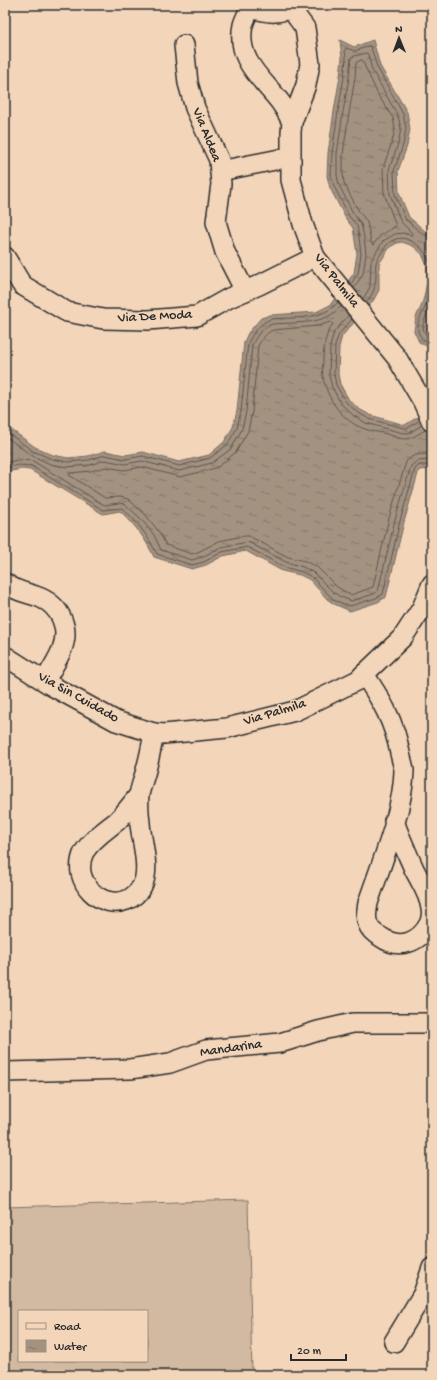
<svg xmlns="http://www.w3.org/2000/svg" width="437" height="1380" font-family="'Gochi Hand',sans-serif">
	<defs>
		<pattern id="water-ripples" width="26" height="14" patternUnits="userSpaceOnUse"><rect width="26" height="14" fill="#a49281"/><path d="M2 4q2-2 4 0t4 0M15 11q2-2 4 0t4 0" fill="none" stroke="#86776a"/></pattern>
	</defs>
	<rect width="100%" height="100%" fill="#f3d6ba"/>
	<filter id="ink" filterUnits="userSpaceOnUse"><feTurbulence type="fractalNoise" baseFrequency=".025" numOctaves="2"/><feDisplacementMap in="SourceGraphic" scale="8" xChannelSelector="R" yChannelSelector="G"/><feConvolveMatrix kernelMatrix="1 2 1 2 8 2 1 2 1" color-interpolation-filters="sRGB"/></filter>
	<g filter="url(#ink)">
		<path fill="#d2baa2" stroke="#7e7266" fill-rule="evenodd" d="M 248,1200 L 252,1375 L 5,1375 L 5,1207 ZM 19,1311 L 147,1311 L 147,1361 L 19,1361 Z"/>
		<path fill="url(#water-ripples)" stroke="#74695f" d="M 340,40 L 354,47 L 373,40 L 380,66 L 407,112 L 410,129 L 407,146 L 398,171 L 399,193 L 409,217 L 426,232 L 432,231 L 432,349 L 419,342 L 414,331 L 416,317 L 421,307 L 424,297 L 427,282 L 427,266 L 422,254 L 413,246 L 402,242 L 397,243 L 390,247 L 379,264 L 379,290 L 373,301 L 342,336 L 339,347 L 338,374 L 340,384 L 349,400 L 359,409 L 370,415 L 405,425 L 432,408 L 432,469 L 419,470 L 404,522 L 386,597 L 378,602 L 350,611 L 334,604 L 327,599 L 310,580 L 300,575 L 282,571 L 246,551 L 223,556 L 206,565 L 192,569 L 154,557 C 145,538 136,526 120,511 L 103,514 L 30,470 L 22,469 L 11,471 L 6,481 L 5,481 L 5,427 L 9,428 L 35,447 L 53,455 L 68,458 L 88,456 L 105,451 L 125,455 L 143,452 L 179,462 L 209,455 L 224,442 L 233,427 L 237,411 L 244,342 L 248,333 L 261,318 L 270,315 L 316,312 L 330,305 L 354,273 L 357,254 L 353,228 L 346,219 L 330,188 L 327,176 L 328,153 L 334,111 L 340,76 L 342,58 Z"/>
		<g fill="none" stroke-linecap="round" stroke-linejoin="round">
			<g stroke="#5b544d" stroke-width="1">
				<path d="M 362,60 L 378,95 L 393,118 L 395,129 L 392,142 L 383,168 L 384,193 L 396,226 L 381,235 L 373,245 L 371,243 L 367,222 L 358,210 L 344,183 L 343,174 L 343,154 L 349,113 L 355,78 L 356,63 Z"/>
				<path d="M 351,284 L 358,273 L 361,254 L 359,237 L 357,226 L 349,216 L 334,186 L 331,176 L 332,153 L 338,112 L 344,77 L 346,59 L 345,50 L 346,48 L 355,51 L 369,46 L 371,47 L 377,67 L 403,114 L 406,128 L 403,145 L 394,171 L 395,195 L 406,220 L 424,235 L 432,235"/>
				<path d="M 354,288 L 363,274 L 366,254 L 364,237 L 361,224 L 353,213 L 339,185 L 337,175 L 337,154 L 343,112 L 349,77 L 351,57 L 366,53 L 368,54 L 372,70 L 398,116 L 401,129 L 398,144 L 389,170 L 390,194 L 401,222 L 412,233 L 411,235 L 403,233 L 395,234 L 383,241 L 371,261 L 370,287 L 363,299"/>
				<path d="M 432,301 C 428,316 414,329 432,339"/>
				<path d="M 366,303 C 373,295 376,286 376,275 C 376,272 375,267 376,263 C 377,259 384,248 387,245 C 392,239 400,237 406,239 C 437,250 434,281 425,307 C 423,314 416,321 418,330 C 419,338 426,341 432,345"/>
				<path d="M 349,315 L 334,332 L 330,347 L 329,376 L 332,387 L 341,404 L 354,416 L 366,423 L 403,433 L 409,433 L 422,425"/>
				<path d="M 352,319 L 339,334 L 335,346 L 334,374 L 336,385 L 346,402 L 357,412 L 369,419 L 404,428 L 408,428 L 420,420"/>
				<path d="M 425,430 C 403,444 406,439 383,433 C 377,432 371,431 365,429 C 343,422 327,399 323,377 C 322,371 323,365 323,359 C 324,346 325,334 333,324 L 330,322 L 318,326 L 273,330 C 267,332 261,340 258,346 L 252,412 L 248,431 L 236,452 L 218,467 L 212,469 L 180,477 L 142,467 L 124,470 L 106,467 L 91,471 L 70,473 L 69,475 L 105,498 L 120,497 L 128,499 L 145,514 L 159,532 L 166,545 L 192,554 L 200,551 L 219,541 L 243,536 L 249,536 L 288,557 L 305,561 L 317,567 L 337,587 L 351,595 L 373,587 L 389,518 L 406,462 C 413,453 422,454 432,454"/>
				<path d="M 5,431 L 33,451 L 52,459 L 68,462 L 89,460 L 105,455 L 125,459 L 143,456 L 179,466 L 210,458 L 227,445 L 237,428 L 241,411 L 248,343 C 253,333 260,323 271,319 C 293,317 323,321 338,302"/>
				<path d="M 5,436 L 31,455 L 50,464 L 67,467 L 90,465 L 105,460 L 125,464 L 142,461 L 179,471 L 212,463 L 231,449 L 242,429 L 246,412 L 252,345 C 256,336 263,327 272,324 C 295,322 326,326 341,306"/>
				<path d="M 5,464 C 13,459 24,460 33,461 L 104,505 L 119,503 L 125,504 L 141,519 L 154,535 L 161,550 L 192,560 L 202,557 L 221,547 L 248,542 L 286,562 L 303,567 L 314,573 L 333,592 L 339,596 L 351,601 L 374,594 L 378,591 L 395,520 L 411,466 L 417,461 L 432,460"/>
				<path d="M 5,474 C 10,463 20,465 31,466 L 103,510 L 122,508 C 138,522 147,535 157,554 L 192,565 L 204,562 L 222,552 L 247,547 L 284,567 L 302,572 L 312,577 L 330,596 L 336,601 L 350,606 L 376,598 L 383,594 L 400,521 L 415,469 L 419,465 L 432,465"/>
			</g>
			<defs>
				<g id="minor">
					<path d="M 251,5 C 249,12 245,18 243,25 C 236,58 259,76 277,98 C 283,105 288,114 292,122"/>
					<path d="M 288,5 L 305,28 L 310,64 L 306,85 L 292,122 L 291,132 L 291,180 L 303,224 L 315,257 L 397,358 L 423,402 L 432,422"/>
					<path d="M 250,8 C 265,12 276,15 290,8"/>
					<path d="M 184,45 L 188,83 L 195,108 L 219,160 L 221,184 L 216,222 L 225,252 L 245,291"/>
					<path d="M 220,171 L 290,157"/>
					<path d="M 5,257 L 22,285 L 67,312 L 103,319 L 148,320 L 197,316 L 229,298 L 259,285 L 315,257"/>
					<path d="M 5,583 C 18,593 27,592 41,598 C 61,607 70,629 62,649 C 58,660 50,671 45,681"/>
					<path d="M 5,656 L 52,686 L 116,721 L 154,733 L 164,734 L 227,728 L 295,711 L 358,680 L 403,637 L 422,608 L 432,584"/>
					<path d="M 364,674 C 382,701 394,721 400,753 C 401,759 404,766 404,771 C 403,812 381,864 368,903 C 367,910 365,918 368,924 C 370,930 375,934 381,937 C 399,950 419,943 429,924 C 431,920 432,913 431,909 C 430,895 420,881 414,869 C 407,853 400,838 394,821"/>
					<path d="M 139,795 C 132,804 125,813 117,821 C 106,830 92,839 84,852 C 81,858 80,866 81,873 C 88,903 126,914 142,886 C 151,869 141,840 140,823 C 139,814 138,804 139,795 C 141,785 145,775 147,766 C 150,755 152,744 154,733"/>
					<path d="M 5,1072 L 130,1069 L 170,1063 L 206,1050 L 280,1043 L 318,1031 L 353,1023 L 432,1023"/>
					<path d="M 394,1342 L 423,1294 L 432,1268"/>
				</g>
			</defs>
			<use href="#minor" stroke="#2b2b2b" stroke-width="22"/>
			<use href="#minor" stroke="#f3d6ba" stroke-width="19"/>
		</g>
	</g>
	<g text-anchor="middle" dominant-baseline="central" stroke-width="3" stroke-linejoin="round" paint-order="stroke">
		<g font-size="14" fill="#2b2b2b" stroke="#f3d6ba">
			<text transform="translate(206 135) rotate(68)">Via Aldea</text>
			<text transform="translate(336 281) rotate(52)">Via Palmila</text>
			<text transform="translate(155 317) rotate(-3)">Via De Moda</text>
			<text transform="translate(78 698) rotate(29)">Via Sin Cuidado</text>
			<text transform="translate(275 713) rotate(-17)">Via Palmila</text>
			<text transform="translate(231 1049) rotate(-8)">Mandarina</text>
		</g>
	</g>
	<rect width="437" height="1380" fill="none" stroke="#f3d6ba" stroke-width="20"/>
	<rect x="10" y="10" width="417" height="1360" fill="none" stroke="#2b2b2b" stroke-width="1.5" filter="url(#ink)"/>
	<rect x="18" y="1310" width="130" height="52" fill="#f3d6ba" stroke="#a39281"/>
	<rect x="26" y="1323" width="20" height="6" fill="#f3d6ba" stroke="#a39281"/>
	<text x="54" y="1330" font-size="12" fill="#2b2b2b">Road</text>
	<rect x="26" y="1340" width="20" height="12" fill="url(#water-ripples)" stroke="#a39281"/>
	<text x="54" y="1350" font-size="12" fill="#2b2b2b">Water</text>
	<g transform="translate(399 38) rotate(359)" stroke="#f3d6ba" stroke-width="3" paint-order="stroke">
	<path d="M0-3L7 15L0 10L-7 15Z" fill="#2b2b2b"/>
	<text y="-6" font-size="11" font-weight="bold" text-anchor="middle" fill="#2b2b2b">N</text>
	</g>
	<path d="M291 1354v6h55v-6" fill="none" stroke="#2b2b2b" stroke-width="2"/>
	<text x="297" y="1354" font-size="12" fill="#2b2b2b" stroke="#f3d6ba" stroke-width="3" paint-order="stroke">20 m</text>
</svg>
